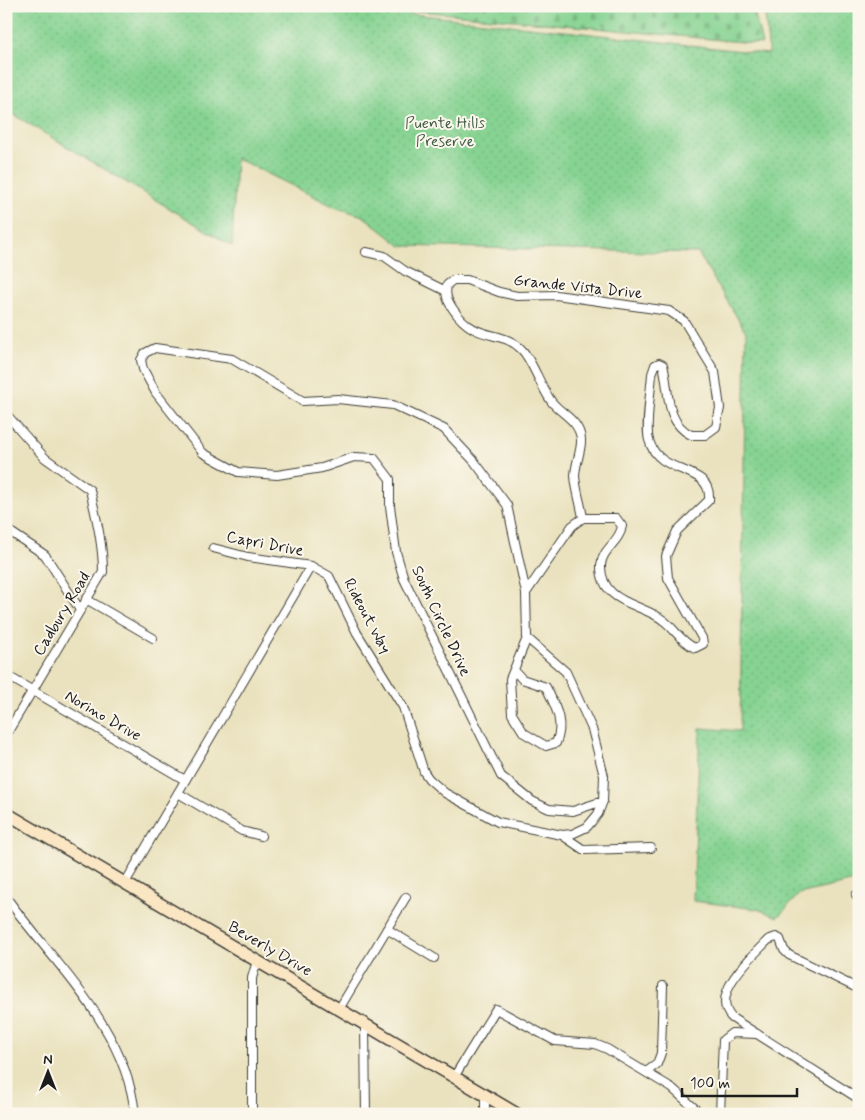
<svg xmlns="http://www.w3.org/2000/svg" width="865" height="1120" font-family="Mynerve,sans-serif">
	<defs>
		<pattern id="cemetery-stones" width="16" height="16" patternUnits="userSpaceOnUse" patternTransform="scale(1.25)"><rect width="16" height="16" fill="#86d392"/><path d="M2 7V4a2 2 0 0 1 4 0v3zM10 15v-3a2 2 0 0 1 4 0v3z" fill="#73b57d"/></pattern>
		<pattern id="park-dots" width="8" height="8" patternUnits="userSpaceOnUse" patternTransform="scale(1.25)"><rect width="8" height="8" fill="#86d392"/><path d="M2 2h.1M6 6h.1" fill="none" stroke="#73b57d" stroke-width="1.8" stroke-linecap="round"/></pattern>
	</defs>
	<rect width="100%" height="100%" fill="#fbf7ec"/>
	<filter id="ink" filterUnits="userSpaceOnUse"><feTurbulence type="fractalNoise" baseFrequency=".02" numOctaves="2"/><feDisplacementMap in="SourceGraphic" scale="10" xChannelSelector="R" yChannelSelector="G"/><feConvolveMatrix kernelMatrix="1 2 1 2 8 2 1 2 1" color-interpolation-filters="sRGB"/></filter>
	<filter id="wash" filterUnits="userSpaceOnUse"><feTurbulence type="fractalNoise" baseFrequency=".0096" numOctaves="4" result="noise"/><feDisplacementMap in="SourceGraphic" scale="20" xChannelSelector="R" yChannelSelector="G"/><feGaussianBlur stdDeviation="1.12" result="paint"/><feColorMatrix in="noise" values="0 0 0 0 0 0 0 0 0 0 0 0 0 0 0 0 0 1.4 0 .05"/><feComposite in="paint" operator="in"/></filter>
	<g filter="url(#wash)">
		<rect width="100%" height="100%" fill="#eae2be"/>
		<path fill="url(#cemetery-stones)" stroke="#517857" d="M 367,6 L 753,6 L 762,44 Z"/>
		<path fill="url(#park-dots)" stroke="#517857" d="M 6,6 L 342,6 L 769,54 L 764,6 L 859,6 L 859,880 L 799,894 L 778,917 L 757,909 L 693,901 L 700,728 L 740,731 L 746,332 L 698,253 L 401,246 L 363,216 L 337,208 L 236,158 L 232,246 L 6,110 Z"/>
	</g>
	<g filter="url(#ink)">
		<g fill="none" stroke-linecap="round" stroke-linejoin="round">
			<defs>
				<g id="street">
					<path d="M 366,252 L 384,256 L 405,271 L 446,291"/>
					<path d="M 6,414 L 45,458 L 90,490 C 96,517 103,544 103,572 L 6,735"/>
					<path d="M 6,529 L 45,555 L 80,610"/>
					<path d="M 213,548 L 248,557 L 311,566 L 329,576 L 357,633 L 403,707 L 424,772 L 429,779 L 445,793 L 498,822 L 562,835 L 572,834 L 587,827 L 598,814 L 603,801 L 604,776 L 592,729 L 566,672 L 527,638 L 526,593 L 507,505 L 474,461 L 444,429 L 393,405 L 338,399 L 303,401 L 232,359 L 155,348 L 145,353 L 141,360 L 143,369 L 156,393 L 203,453 L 238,472 L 277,475 L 322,468 L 354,457 L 374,458 L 390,479 L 390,506 L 396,552 L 404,579 L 501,776 L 532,801 L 549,809 L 573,811 L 603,801"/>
					<path d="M 526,593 L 572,526 L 583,518 L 616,518 L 622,526 C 620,542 602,549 601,565 C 600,603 640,603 663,620 C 675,629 681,642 695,648 L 703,644 L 702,638 L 668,578 L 666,556 L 677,531 L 709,500 C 712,463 659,478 649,440 C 645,427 651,390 652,374 L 655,365 L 659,363 L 663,365 C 670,391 664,421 691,435 L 705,435 L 716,427 L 720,408 L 715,372 L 684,321 L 669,311 L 556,295 L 517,296 L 499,292 L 467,280 L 453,280 L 447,285 C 445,295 447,300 453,309 C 476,344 503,328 523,351 C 532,361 541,387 551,401 C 561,414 579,420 581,439 C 582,450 575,464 575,476 C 576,490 581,504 583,518"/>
					<path d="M 86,599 L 153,638"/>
					<path d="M 514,670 L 522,679 L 546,687 C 555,706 565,722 556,743 L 546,746 L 524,733 L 512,714 L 510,679 L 527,638"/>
					<path d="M 6,675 L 185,780"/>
					<path d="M 178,793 L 242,831 L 261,836"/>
					<path d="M 562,835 L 584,850 L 651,848"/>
					<path d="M 125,883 L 311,566"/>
					<path d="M 856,895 L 859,894"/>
					<path d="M 6,897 C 54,964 126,1027 135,1114"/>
					<path d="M 387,929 L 434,958"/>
					<path d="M 859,989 L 789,955 L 784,950 L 780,939 L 776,937 L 768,940 C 753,956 708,994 732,1018 L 859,1099"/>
					<path d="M 339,1009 L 406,897"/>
					<path d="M 365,1024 L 366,1114"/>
					<path d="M 646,1072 L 657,1064 L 661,1053 L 663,986"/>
					<path d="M 454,1077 L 496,1009 L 555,1041 L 595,1044 L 607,1049 L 672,1088 L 701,1114"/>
					<path d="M 485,1095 L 485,1114"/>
					<path d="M 252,1114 L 252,978 L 257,961"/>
					<path d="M 720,1114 L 723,1040 L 732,1033 L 757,1034"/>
				</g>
				<path id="secondary" d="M 6,813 L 517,1114"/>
			</defs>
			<use href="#street" stroke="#3b3a34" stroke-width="10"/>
			<use href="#secondary" stroke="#3b3a34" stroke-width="14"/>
			<use href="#street" stroke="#fff" stroke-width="8"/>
			<use href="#secondary" stroke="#fbe6c4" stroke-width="11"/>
		</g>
	</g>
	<g text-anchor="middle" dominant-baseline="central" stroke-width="4" stroke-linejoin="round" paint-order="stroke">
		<g font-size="16" fill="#415c45" stroke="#fbf7ec">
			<text x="445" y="123">Puente Hills<tspan x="445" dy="18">Preserve</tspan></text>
		</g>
		<g font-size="16" fill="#1c1c1c" stroke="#fbf7ec">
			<text transform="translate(578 287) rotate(6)">Grande Vista Drive</text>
			<text transform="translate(265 544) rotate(11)">Capri Drive</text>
			<text transform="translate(62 614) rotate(-59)">Cadbury Road</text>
			<text transform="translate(367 616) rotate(62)">Rideout Way</text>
			<text transform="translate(441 621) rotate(65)">South Circle Drive</text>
			<text transform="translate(103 716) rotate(30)">Norino Drive</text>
			<text transform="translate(270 949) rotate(30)">Beverly Drive</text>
		</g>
	</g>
	<rect width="865" height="1120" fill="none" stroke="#fbf7ec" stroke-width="25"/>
	<g transform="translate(48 1072)" stroke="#fbf7ec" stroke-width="4" paint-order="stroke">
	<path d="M0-4L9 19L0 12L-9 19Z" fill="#1c1c1c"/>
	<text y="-8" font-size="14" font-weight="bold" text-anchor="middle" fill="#1c1c1c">N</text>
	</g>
	<path d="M682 1088v8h115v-8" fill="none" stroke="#1c1c1c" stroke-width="2.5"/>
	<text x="690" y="1088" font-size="15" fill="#1c1c1c" stroke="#fbf7ec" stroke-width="4" paint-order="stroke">100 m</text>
</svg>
